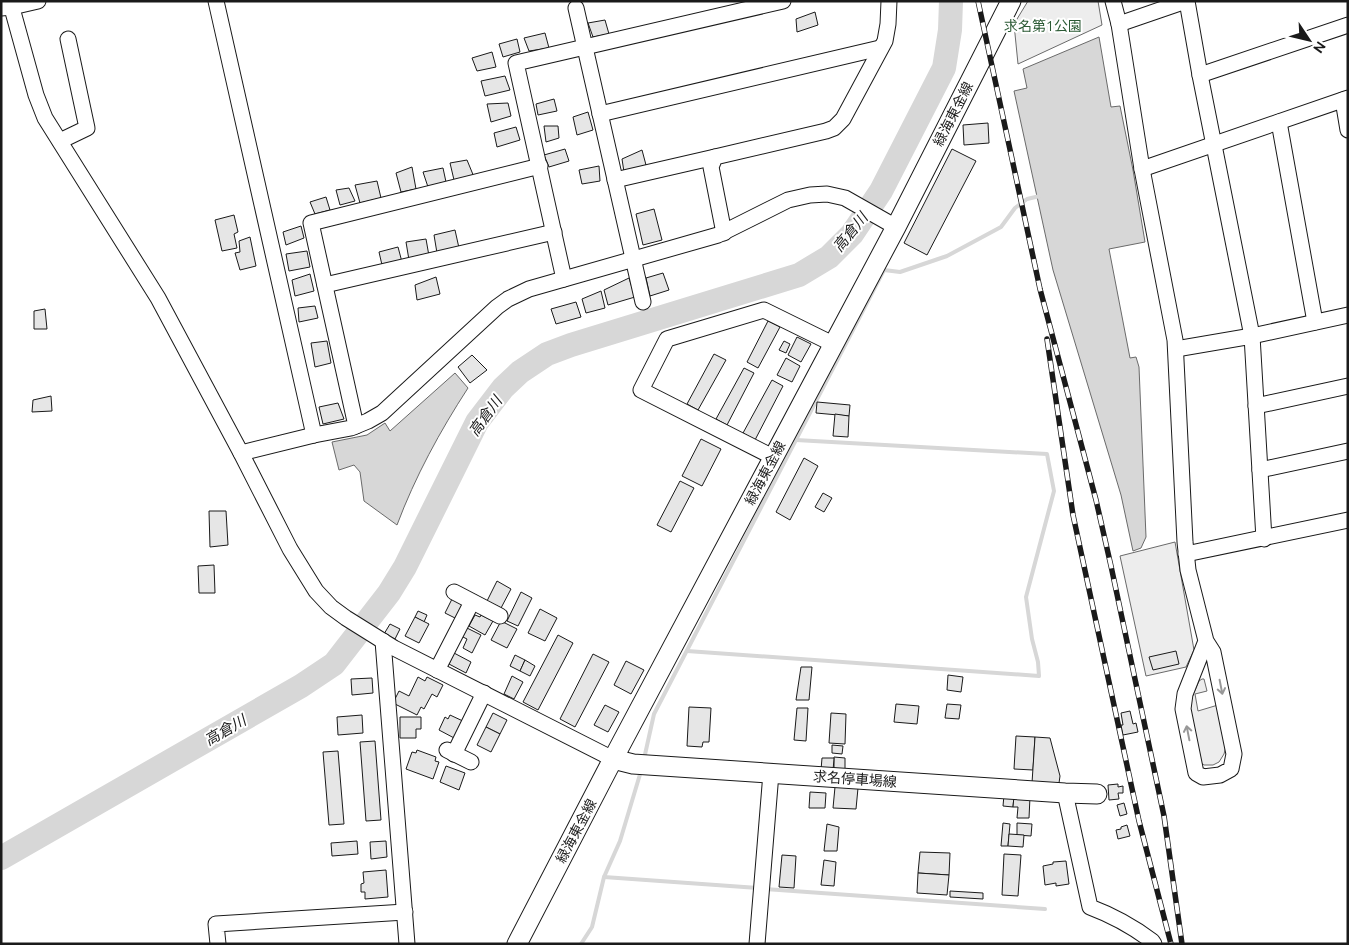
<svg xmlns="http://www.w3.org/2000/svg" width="1349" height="945" font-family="Ubuntu,'Noto Sans JP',sans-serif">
	<rect width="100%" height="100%" fill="#fff"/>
	<g fill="#ededed" stroke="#6a6a6a">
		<path d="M 1028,1 L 1098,1 L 1102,25 L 1018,64 L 1014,24 Z"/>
		<path d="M 1175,542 L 1194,650 L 1186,667 L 1146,676 L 1120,556 Z"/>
		<path d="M 1202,679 L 1204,679 L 1207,691 L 1195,694 L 1198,711 L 1218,705 L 1226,746 L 1224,754 L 1219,762 L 1213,765 L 1204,765 L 1197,760 L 1189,704 L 1199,681 Z"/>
	</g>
	<g fill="#d7d7d7" stroke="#6a6a6a">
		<path d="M 1099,37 L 1111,107 L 1120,106 L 1133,170 L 1145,242 L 1109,249 L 1130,358 L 1136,357 L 1139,367 L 1146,537 L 1141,548 L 1133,551 L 1121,495 L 1053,270 L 1014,91 L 1027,88 L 1023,69 Z"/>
		<path d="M 455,373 L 468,388 C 440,431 415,477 397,525 L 364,501 L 360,472 L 354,465 L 339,470 L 332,442 L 367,435 L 385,423 L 390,431 Z"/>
	</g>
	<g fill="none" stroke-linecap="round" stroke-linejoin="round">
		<g stroke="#d7d7d7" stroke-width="4">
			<path d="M 687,651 L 1039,676 L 1038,662 L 1032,639 L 1026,597 L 1054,491 L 1047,454 L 796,440"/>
			<path d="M 644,759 L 654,714 L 884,270 L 900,272 L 947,256 L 1001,227 L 1015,208 L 1027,199 L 1040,196"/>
			<path d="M 641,771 L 620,841 L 604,877 L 758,888"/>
			<path d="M 765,889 L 1045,909"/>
			<path d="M 581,944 L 592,927 L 604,877"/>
		</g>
		<path stroke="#d7d7d7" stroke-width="24" d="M 1,858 L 301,686 L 334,664 L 389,593 L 405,567 L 477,422 L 503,388 L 520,372 L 547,354 L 571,345 L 799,275 L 829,257 L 852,234 L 881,191 L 944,68 L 950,30 L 951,1"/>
	</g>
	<g fill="#e6e6e6" stroke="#1a1a1a">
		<path d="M 815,12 L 818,25 L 797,32 L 796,19 Z"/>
		<path d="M 605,20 L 609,34 L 593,37 L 588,23 Z"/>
		<path d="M 545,33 L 549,48 L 529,51 L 524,38 Z"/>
		<path d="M 517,39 L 520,52 L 503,57 L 499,44 Z"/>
		<path d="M 492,52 L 496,67 L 477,71 L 472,58 Z"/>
		<path d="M 505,76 L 510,90 L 485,96 L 481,81 Z"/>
		<path d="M 554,99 L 557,111 L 538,115 L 536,104 Z"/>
		<path d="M 508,103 L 511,116 L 491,122 L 487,104 Z"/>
		<path d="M 588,112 L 593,130 L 577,135 L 573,117 Z"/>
		<path d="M 988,123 L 989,143 L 964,145 L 963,125 Z"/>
		<path d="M 544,126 L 558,126 L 559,138 L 546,142 Z"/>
		<path d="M 516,127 L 520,140 L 497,147 L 494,133 Z"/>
		<path d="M 565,149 L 569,161 L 549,167 L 544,155 Z"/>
		<path d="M 952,149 L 976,161 L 927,255 L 904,243 Z"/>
		<path d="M 642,150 L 646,165 L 624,172 L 622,159 Z"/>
		<path d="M 467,160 L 474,177 L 454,180 L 450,163 Z"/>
		<path d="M 599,166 L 600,181 L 582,184 L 579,170 Z"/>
		<path d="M 412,167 L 416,189 L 401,192 L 396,173 Z"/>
		<path d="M 443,168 L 446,182 L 428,187 L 423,172 Z"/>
		<path d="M 377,181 L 381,198 L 360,203 L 355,185 Z"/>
		<path d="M 349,188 L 355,201 L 340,205 L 336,190 Z"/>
		<path d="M 326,197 L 330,210 L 315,214 L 310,202 Z"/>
		<path d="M 654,209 L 662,240 L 643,245 L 636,214 Z"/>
		<path d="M 234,215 L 238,232 L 234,234 L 237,248 L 222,251 L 215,220 Z"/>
		<path d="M 301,226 L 304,238 L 286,245 L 283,232 Z"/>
		<path d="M 455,230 L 459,248 L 437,253 L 434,235 Z"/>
		<path d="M 250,237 L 256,266 L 240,270 L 235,253 L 240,252 L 239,241 Z"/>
		<path d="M 426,239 L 429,256 L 409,260 L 406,242 Z"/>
		<path d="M 398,247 L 402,262 L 382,265 L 379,252 Z"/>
		<path d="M 307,251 L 310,267 L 289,271 L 286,254 Z"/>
		<path d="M 663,273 L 669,290 L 650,296 L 646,278 Z"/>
		<path d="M 310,274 L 314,291 L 295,296 L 292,280 Z"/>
		<path d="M 436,277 L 440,294 L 417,300 L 415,285 Z"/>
		<path d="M 629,278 L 635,297 L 608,305 L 604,290 Z"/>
		<path d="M 601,291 L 605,308 L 586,313 L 582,299 Z"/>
		<path d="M 576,302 L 581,317 L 556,324 L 551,309 Z"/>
		<path d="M 315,306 L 318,318 L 299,322 L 298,308 Z"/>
		<path d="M 45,309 L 47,329 L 34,329 L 34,311 Z"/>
		<path d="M 768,321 L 780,327 L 758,368 L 747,362 Z"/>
		<path d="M 797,337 L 811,344 L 801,362 L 788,355 Z"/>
		<path d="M 327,341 L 331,363 L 315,367 L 311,343 Z"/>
		<path d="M 784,341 L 790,344 L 786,353 L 779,350 Z"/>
		<path d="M 714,354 L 726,360 L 698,410 L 687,404 Z"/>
		<path d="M 472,355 L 487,370 L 470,383 L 458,367 Z"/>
		<path d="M 786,358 L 800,366 L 792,382 L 777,375 Z"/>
		<path d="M 744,368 L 754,373 L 727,425 L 716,419 Z"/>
		<path d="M 772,380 L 783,386 L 755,440 L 743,433 Z"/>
		<path d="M 51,396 L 52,411 L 32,412 L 33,400 Z"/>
		<path d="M 817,402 L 850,405 L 849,416 L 816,413 Z"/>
		<path d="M 338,403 L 344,419 L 323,424 L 319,407 Z"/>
		<path d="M 835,414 L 849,416 L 848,437 L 833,436 Z"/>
		<path d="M 701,439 L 721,449 L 702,486 L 682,476 Z"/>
		<path d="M 804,458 L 818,466 L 790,520 L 776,512 Z"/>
		<path d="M 680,481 L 694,488 L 671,532 L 657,525 Z"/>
		<path d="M 823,493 L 832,498 L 824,512 L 815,507 Z"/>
		<path d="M 209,511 L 226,511 L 228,545 L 210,547 Z"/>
		<path d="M 214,565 L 215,593 L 199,593 L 198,566 Z"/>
		<path d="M 497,581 L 511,589 L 501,608 L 487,601 Z"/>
		<path d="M 521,592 L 532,598 L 518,626 L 507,621 Z"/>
		<path d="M 453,597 L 465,603 L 457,619 L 445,613 Z"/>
		<path d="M 540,609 L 557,618 L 545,641 L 528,633 Z"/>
		<path d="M 418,611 L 427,615 L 424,622 L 415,617 Z"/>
		<path d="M 475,615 L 480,617 L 481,615 L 493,621 L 485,635 L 469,626 Z"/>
		<path d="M 415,617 L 429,624 L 419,643 L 405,636 Z"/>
		<path d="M 501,621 L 517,629 L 507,648 L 491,640 Z"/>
		<path d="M 390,624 L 400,629 L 395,639 L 384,634 Z"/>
		<path d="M 465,627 L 481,635 L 472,653 L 463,648 L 467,639 L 461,636 Z"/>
		<path d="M 558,635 L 573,643 L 538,710 L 523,702 Z"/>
		<path d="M 1176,651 L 1179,664 L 1153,670 L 1149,657 Z"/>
		<path d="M 454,653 L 471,662 L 466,673 L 449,664 Z"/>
		<path d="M 593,654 L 609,662 L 575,727 L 560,719 Z"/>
		<path d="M 515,655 L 525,660 L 520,671 L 510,666 Z"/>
		<path d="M 525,660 L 535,666 L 530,676 L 520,671 Z"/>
		<path d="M 626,661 L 644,670 L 631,694 L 614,685 Z"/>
		<path d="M 801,667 L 812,667 L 809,700 L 796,700 Z"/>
		<path d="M 948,675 L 963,677 L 961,692 L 947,690 Z"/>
		<path d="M 512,676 L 523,682 L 514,699 L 504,694 Z"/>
		<path d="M 418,677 L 425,681 L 427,677 L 443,685 L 437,697 L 432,694 L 424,709 L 421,707 L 417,715 L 393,703 L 399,691 L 409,696 Z"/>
		<path d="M 372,678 L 373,693 L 352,695 L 351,679 Z"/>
		<path d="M 896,704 L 919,706 L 917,724 L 894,722 Z"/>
		<path d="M 947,704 L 961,705 L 959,719 L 945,718 Z"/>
		<path d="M 605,705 L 619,712 L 608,732 L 594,725 Z"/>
		<path d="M 689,707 L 711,708 L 709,742 L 703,742 L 702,747 L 687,746 Z"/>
		<path d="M 797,708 L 808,708 L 806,741 L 794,740 Z"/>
		<path d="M 1130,711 L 1133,724 L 1136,723 L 1138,732 L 1123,735 L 1121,725 L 1123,725 L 1121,713 Z"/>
		<path d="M 493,713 L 507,720 L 500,734 L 486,727 Z"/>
		<path d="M 831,713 L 846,714 L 845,744 L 829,743 Z"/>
		<path d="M 362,715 L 363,733 L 338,735 L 337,717 Z"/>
		<path d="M 450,715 L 465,722 L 456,739 L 439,730 L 445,717 L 448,719 Z"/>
		<path d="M 400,717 L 421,717 L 421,729 L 416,729 L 416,738 L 400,738 Z"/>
		<path d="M 486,727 L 500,734 L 491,752 L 477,745 Z"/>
		<path d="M 1016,736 L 1035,737 L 1033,770 L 1014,769 Z"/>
		<path d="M 1035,737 L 1050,738 L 1060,776 L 1059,783 L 1032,783 Z"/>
		<path d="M 375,741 L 381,820 L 366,821 L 360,742 Z"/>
		<path d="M 832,745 L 843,746 L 842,754 L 832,753 Z"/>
		<path d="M 417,750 L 436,757 L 435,761 L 439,762 L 433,779 L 406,769 L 412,752 L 416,753 Z"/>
		<path d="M 338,751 L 344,824 L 329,825 L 323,752 Z"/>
		<path d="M 834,757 L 845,758 L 845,769 L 834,769 Z"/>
		<path d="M 822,758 L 834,758 L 833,771 L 821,770 Z"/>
		<path d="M 446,766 L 465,773 L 459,790 L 440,782 Z"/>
		<path d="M 1118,784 L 1118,787 L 1123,786 L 1123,793 L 1118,793 L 1119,799 L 1109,800 L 1108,785 Z"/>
		<path d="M 835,787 L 858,788 L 856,809 L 833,808 Z"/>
		<path d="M 810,792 L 826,793 L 825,808 L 809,808 Z"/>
		<path d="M 1004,795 L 1014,796 L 1013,807 L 1003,806 Z"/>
		<path d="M 1014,796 L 1030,797 L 1029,818 L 1017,818 L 1018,807 L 1013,807 Z"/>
		<path d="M 1124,803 L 1127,814 L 1120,816 L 1117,805 Z"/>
		<path d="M 1003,823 L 1010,824 L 1008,846 L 1001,846 Z"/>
		<path d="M 1017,823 L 1032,824 L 1031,836 L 1017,835 Z"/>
		<path d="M 827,824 L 839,827 L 837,851 L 824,851 Z"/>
		<path d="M 1127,825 L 1130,836 L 1118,839 L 1116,830 L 1121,829 L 1121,827 Z"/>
		<path d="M 1009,834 L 1024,835 L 1023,847 L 1008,846 Z"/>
		<path d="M 357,841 L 358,854 L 332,856 L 331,843 Z"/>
		<path d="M 386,841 L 387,857 L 371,859 L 370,842 Z"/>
		<path d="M 920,852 L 950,853 L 949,875 L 918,873 Z"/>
		<path d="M 1004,854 L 1021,855 L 1018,896 L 1002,895 Z"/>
		<path d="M 782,855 L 796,856 L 794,888 L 779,887 Z"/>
		<path d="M 824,860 L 836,862 L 834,886 L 821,885 Z"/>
		<path d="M 1066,861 L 1069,884 L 1056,886 L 1056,883 L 1045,885 L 1043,866 L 1053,864 L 1053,862 Z"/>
		<path d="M 386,870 L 388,897 L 365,899 L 365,892 L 361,892 L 361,884 L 364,883 L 363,872 Z"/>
		<path d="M 918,873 L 949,875 L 947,895 L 917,893 Z"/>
		<path d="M 950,891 L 983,893 L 983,899 L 950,897 Z"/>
	</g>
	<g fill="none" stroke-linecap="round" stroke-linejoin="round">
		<defs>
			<g id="minor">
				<path d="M 10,1 L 36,95 L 45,118 L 158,298 L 241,453 L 290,549 L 316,591 L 331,607 L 346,618 L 394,648 L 613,759"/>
				<path d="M 216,1 L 314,435"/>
				<path d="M 1113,1 L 1119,24 L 1142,169 L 1175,340 L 1185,542 L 1188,570 L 1206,641 L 1213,652 L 1234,754 L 1231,769 L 1220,775 L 1203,777 L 1196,773 L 1183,709 L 1185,694 L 1206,641"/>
				<path d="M 1187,1 L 1200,75 L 1252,336 L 1264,539"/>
				<path d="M 1,8 L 12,7 L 38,1"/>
				<path d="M 576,8 L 643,302"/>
				<path d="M 1119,24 L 1186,1"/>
				<path d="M 1200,75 L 1348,25"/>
				<path d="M 1343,100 L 1348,130"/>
				<path d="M 600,114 L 880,48"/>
				<path d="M 1279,122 L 1315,322"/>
				<path d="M 60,141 L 87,128 L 68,39"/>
				<path d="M 1142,169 L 1348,98"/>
				<path d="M 615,180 L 715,157"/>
				<path d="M 724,233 L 711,167 L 715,157 L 826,131 L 834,128 L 843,119 L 885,41 L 888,24 L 889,1"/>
				<path d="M 564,279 L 516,63 L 783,1"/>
				<path d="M 325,285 L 554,232"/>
				<path d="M 1176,349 L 1252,336 L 1348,315"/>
				<path d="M 1256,406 L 1348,386"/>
				<path d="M 356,426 L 311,223 L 540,166"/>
				<path d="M 241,453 L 314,435 L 351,428 L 368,421 L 382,413 L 497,307 L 508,299 L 529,289 L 718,235 L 788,200 L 810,195 L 827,194 L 845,198 L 896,227"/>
				<path d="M 773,457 L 641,390 L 667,339 L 764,310 L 833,344"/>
				<path d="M 1260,470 L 1348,451"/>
				<path d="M 1186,554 L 1348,520"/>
				<path d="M 454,592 L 500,616"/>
				<path d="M 383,641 L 407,944"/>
				<path d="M 437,670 L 472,602"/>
				<path d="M 447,750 L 471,762"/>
				<path d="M 454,754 L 484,693"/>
				<path d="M 1065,793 L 1090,907 C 1114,916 1132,926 1152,941 L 1154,944"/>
				<path d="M 218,944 L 216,924 L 405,912"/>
				<path d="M 757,944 L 771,773"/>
			</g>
			<g id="major">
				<path d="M 613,759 L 633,764 L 1065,793 L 1097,794"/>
				<path d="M 517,944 L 613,759 L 896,227 L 1011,1"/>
			</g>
		</defs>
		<use href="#minor" stroke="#1a1a1a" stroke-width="17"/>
		<use href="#major" stroke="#1a1a1a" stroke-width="21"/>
		<use href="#minor" stroke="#fff" stroke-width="15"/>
		<use href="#major" stroke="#fff" stroke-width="19"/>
		<defs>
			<g id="rail">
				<path d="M 978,1 L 1040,289 L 1096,500 L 1111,566 L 1164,816 L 1182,944"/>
				<path d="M 1047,339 L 1073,515 L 1139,821 L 1171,944"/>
			</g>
		</defs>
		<use href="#rail" stroke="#1a1a1a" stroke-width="5.5"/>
		<use href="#rail" stroke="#fff" stroke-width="4" stroke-dasharray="11" stroke-linecap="butt"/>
	</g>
	<defs><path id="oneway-shaft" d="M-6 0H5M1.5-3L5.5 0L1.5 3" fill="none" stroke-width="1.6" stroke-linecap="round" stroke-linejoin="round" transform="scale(1.25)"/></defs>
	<g stroke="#989898">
		<use href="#oneway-shaft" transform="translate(1221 687) rotate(79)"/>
		<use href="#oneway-shaft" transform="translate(1188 733) rotate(-101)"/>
	</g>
	<g text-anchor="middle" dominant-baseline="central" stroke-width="4" stroke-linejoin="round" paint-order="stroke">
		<g font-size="14" fill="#2b5a34" stroke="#fff">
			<text x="1043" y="26">求名第1公園</text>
		</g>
		<g font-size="14" fill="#1a1a1a" stroke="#fff">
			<text transform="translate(953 114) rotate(-63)">緑海東金線</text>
			<text transform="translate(765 473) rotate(-62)">緑海東金線</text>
			<text transform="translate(855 779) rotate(4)">求名停車場線</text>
			<text transform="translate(576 831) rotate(-62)">緑海東金線</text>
		</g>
		<g font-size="15" font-style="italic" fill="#1a1a1a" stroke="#fff">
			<text transform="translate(850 232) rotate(-51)">高倉川</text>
			<text transform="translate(485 416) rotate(-54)">高倉川</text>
			<text transform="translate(225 730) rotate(-30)">高倉川</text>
		</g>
	</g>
	<rect width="1349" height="945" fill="none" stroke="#1a1a1a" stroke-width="5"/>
	<g transform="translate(1309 40) rotate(125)" stroke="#ffffff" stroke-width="4" paint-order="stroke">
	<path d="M0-4L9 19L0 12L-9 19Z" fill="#1a1a1a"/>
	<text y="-8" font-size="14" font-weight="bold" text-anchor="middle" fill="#1a1a1a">N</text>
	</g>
</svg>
